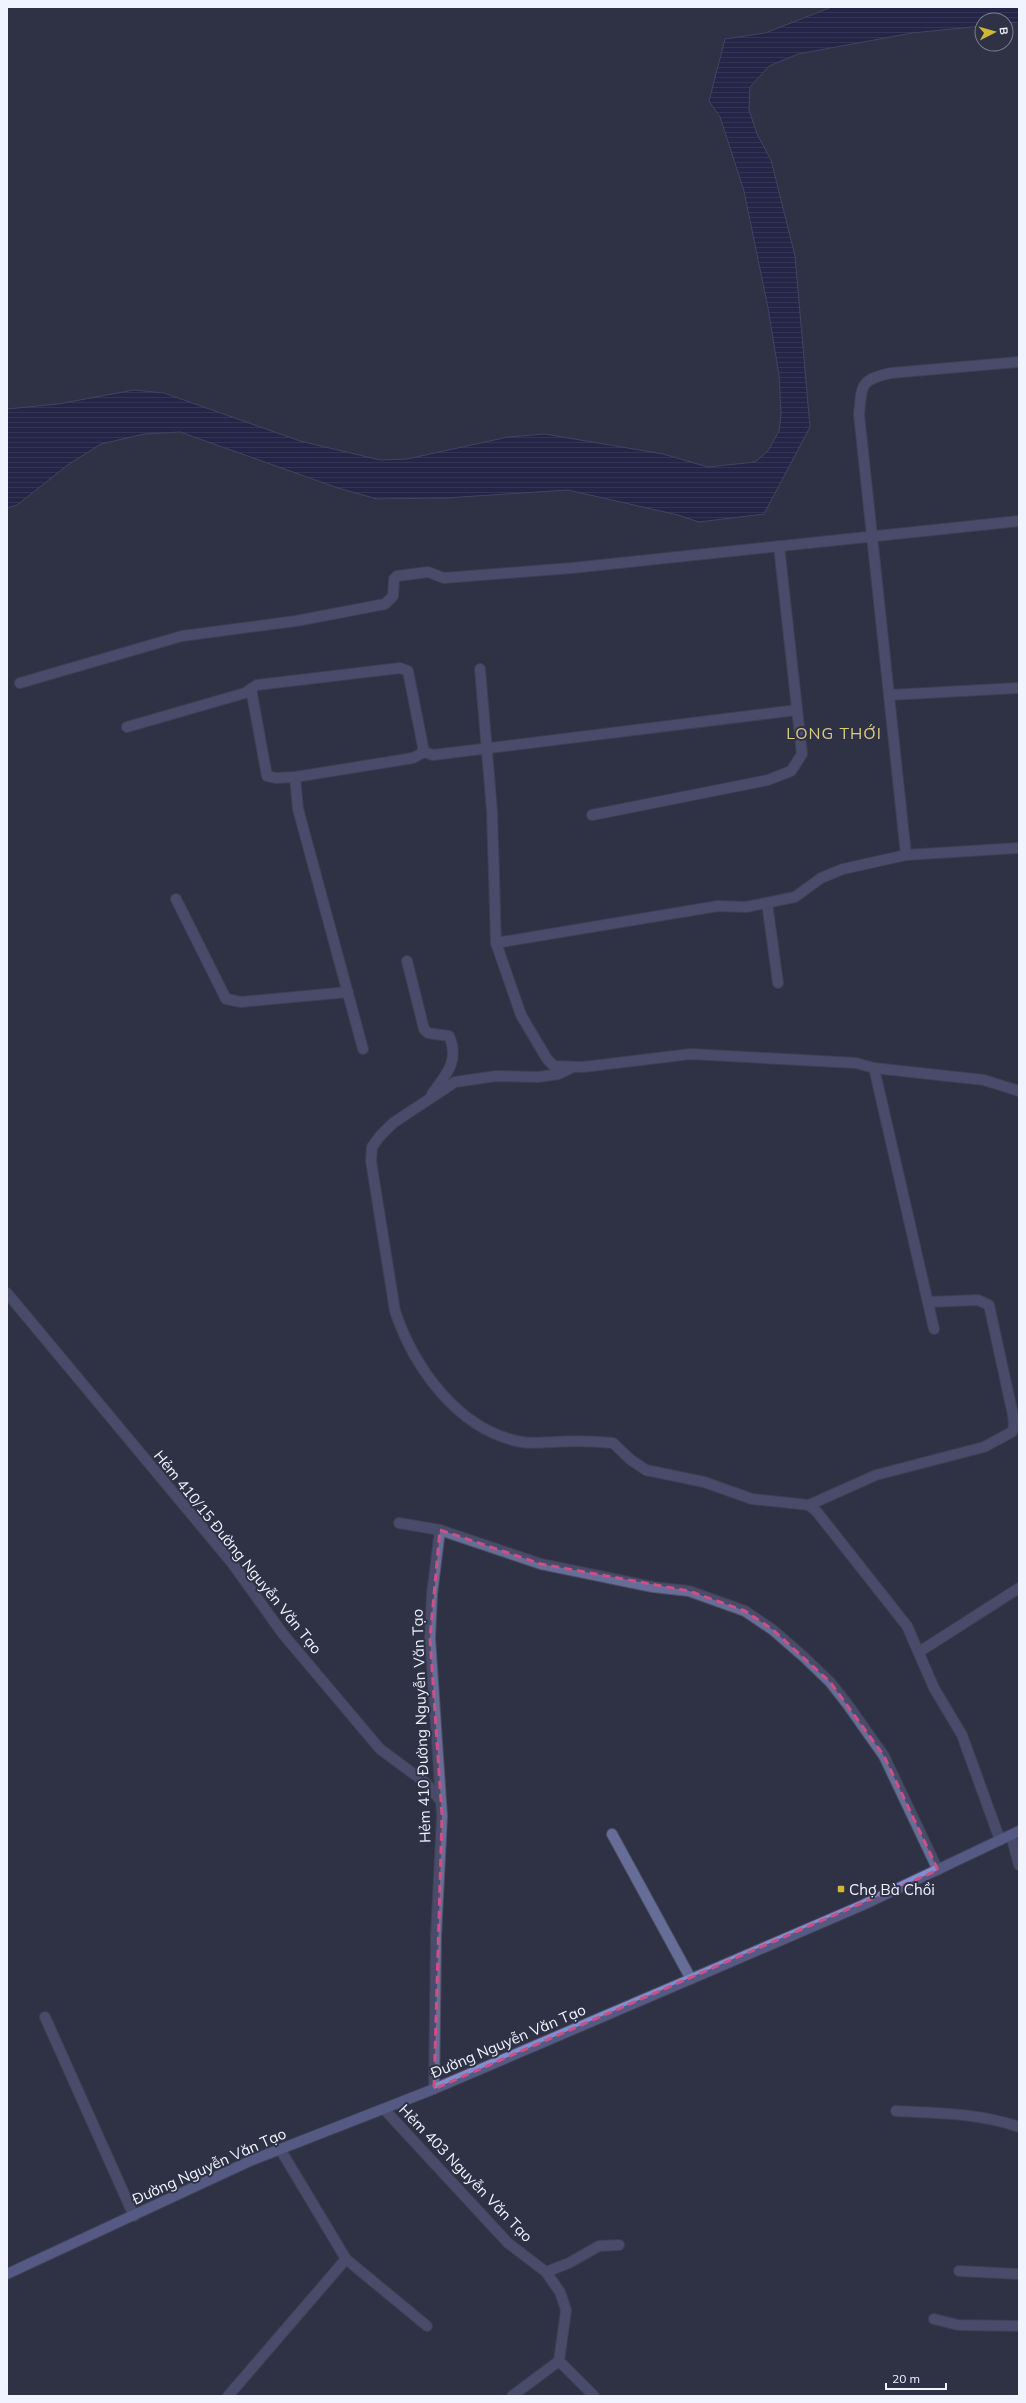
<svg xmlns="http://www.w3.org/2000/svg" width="1026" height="2403" font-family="Mulish,sans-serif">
	<defs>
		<pattern id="water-rules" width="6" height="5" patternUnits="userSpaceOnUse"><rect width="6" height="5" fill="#171849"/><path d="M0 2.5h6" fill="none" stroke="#393a64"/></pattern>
	</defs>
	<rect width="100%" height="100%" fill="#2f3245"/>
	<path fill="url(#water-rules)" stroke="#585a80" d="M 832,7 L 1019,7 L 1019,22 L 1006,23 L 1006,20 L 982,20 L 982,26 L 912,33 L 798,54 L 769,66 L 750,87 L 749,110 L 757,134 L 771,160 L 795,256 L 810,427 L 764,514 L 699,522 L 678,515 L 568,490 L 445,498 L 377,499 L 338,488 L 180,432 L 144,434 L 101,444 L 69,464 L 17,505 L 7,508 L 7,409 L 58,404 L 134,390 L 164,393 L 300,441 L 380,460 L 407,459 L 508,437 L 545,434 L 663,454 L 708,467 L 755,462 L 768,451 L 779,431 L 781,414 L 779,375 L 768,308 L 744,191 L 720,117 L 709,101 L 725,39 L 765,33 Z"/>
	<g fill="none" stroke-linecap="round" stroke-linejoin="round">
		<defs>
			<g id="minor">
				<path d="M 1019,362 L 891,373 C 860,380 862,384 859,414 L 906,855 L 1019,848"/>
				<path d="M 480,669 L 492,811 L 496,943 L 521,1015 L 547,1059 L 554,1066 L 583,1067 L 691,1054 L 856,1063 L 874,1068 L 984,1080 L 1019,1091"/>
				<path d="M 20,683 L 182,636 L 296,621 L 385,604 L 393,596 L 394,579 L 397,576 L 428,572 L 444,578 L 572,568 L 1019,521"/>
				<path d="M 251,689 L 267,776 L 276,778 L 295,777"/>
				<path d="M 889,695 L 1019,688"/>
				<path d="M 127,727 L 245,693 L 257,685 L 400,668 L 408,671 L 424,752"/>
				<path d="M 592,815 L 768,780 L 791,771 L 802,754 L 779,546"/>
				<path d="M 176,899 L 226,999 L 241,1002 L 348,992"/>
				<path d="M 767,903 L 778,983"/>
				<path d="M 496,943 L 718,906 L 746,907 L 795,897 L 821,878 L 843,869 L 906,855"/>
				<path d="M 407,961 L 424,1029 L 428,1033 L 449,1036 C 460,1060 446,1075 432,1094"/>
				<path d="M 363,1049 L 298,809 L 295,777 L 413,758 L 424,752 L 433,755 L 797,710"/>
				<path d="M 573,1067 L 559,1074 L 538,1077 L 496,1076 L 455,1082 L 393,1123 L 380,1136 L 372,1147 L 371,1161 L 395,1311 C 414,1368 459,1431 522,1442 C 532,1444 543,1442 553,1442 C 573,1441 593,1441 613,1443 L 631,1460 L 646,1470 L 704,1482 L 752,1499 L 809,1505 L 817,1512 L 907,1626 L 934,1688 L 962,1735 L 1000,1840"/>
				<path d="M 874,1068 L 934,1329"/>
				<path d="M 7,1293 L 232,1563 L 283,1634 L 380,1749 L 426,1783 L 440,1800"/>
				<path d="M 809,1505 L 876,1475 L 984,1447 L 1012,1432 L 1014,1426 L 1013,1415 L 989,1305 L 978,1300 L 928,1302"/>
				<path d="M 399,1523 L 440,1530 L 541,1564 L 653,1587 L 689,1591 L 745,1611 L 773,1630 L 804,1657 L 830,1682 L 848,1705 L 884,1756 L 938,1870"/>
				<path d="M 919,1652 L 1019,1588"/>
				<path d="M 612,1834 L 691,1979"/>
				<path d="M 1011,1835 L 1019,1865"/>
				<path d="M 45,2017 L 134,2216"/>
				<path d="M 434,2089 L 436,1936 L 442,1816 L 430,1638 L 432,1594 L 440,1530"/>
				<path d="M 384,2109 L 508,2243 L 546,2272 L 560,2292 L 566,2310 L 559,2361 L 594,2396"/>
				<path d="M 896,2111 C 937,2113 979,2113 1019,2127"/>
				<path d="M 280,2149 L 346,2259 L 427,2326"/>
				<path d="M 959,2271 L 1019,2274"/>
				<path d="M 546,2272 L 569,2263 L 599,2246 L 619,2245"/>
				<path d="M 934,2319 L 958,2325 L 1019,2326"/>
				<path d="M 228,2396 L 346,2259"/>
				<path d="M 512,2396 L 559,2361"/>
			</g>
			<path id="secondary" d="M 7,2274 L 250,2161 L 434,2089 L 691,1979 L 863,1905 L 1019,1831"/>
		</defs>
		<use href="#minor" stroke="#4e5163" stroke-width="12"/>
		<use href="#secondary" stroke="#4e5163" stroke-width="12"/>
		<use href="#minor" stroke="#666d98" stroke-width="10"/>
		<use href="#secondary" stroke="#828cd0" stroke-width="10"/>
	</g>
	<path d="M0 0H1026V2403H0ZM 440,1530 L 541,1564 L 689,1591 L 745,1611 L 773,1630 L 830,1682 L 884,1756 L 938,1870 L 434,2089 L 442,1816 L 430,1638 Z" fill="#2f3245" fill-opacity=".55" fill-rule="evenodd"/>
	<path fill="none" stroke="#ce4f84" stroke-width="3" stroke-dasharray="8 5" stroke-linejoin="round" d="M 440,1530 L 541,1564 L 689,1591 L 745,1611 L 773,1630 L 830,1682 L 884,1756 L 938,1870 L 434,2089 L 442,1816 L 430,1638 Z"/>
	<rect fill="#d2b736" stroke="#2f3245" stroke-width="1.5" x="837" y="1885" width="8" height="8" rx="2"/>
	<g text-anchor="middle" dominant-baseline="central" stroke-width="4" stroke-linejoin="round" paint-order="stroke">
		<g font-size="15" fill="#f1f3ff" stroke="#2f3245">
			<text transform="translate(238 1552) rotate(51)">Hẻm 410/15 Đường Nguyễn Văn Tạo</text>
			<text transform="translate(421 1726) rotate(-92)">Hẻm 410 Đường Nguyễn Văn Tạo</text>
			<text transform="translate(508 2041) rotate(-23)">Đường Nguyễn Văn Tạo</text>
			<text transform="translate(209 2166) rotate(-24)">Đường Nguyễn Văn Tạo</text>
			<text transform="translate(466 2173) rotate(46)">Hẻm 403 Nguyễn Văn Tạo</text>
		</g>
		<g font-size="15" fill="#f1f3ff" stroke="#2f3245" text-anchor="start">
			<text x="849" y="1889">Chợ Bà Chồi</text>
		</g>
		<g font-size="16" letter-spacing="1" fill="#dcca7d" stroke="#2f3245">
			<text x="834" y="733">LONG THỚI</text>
		</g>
	</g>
	<rect width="1026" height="2403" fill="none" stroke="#f1f3ff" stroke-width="16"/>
	<g transform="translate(994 32) rotate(84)"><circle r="19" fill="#2f3245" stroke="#7d7f8f"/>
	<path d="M0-3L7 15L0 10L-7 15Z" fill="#d2b736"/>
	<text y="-6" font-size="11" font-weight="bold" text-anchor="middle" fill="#f1f3ff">B</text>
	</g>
	<path d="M886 2383v6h60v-6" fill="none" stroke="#f1f3ff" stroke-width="2"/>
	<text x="892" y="2383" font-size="12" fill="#f1f3ff" stroke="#2f3245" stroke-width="3" paint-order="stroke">20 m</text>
</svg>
